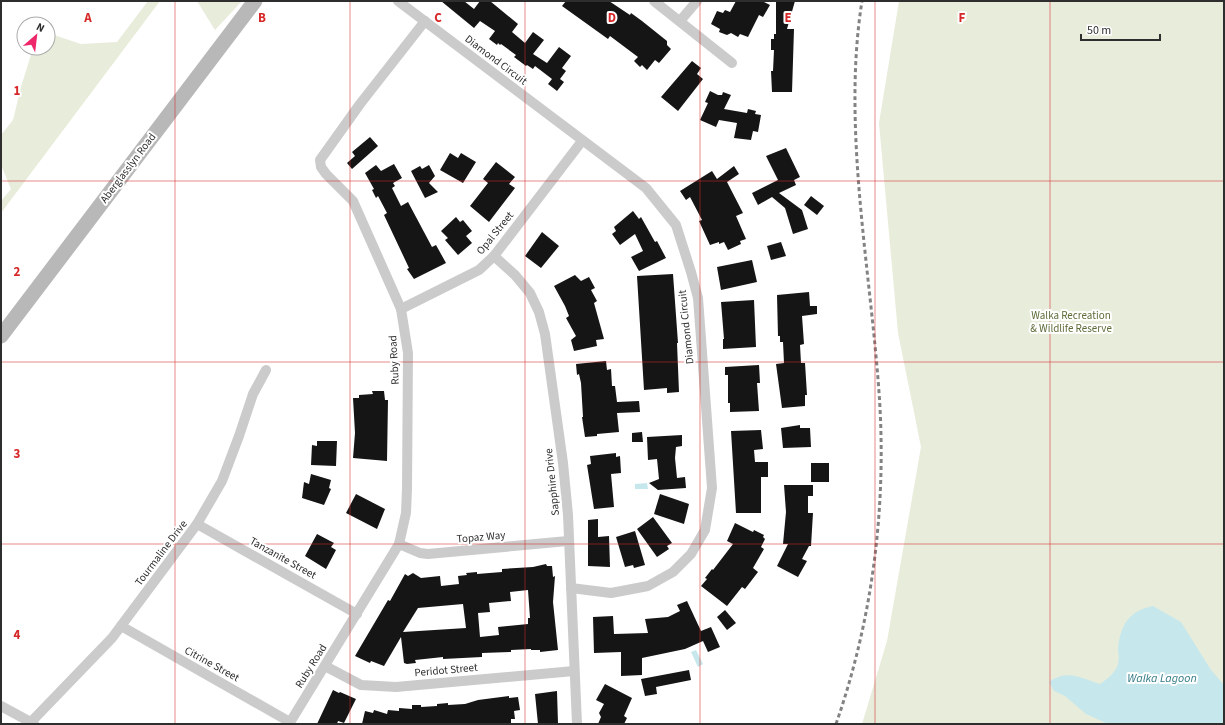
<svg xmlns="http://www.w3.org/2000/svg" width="1225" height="725" font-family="'Source Sans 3',sans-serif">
	<rect width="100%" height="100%" fill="#fff"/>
	<g fill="#e8ecdb">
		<path d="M 148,1 L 160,1 L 1,213 L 1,201 L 11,189 L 1,165 L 1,135 L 13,120 L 21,87 L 33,48 L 48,48 L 48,33 L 81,44 L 117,42 Z"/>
		<path d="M 197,1 L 242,1 L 215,30 Z"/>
		<path d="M 899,1 L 1224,1 L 1224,724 L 862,724 L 887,641 L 921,447 L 898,333 L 879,123 Z"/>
	</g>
	<g fill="#c6e8ed">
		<path d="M 647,483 L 648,489 L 635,489 L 635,484 Z"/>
		<path d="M 1153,606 L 1181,622 L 1211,670 L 1224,685 L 1224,724 L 1108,724 L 1086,714 L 1065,696 L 1054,691 L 1049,682 C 1068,669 1080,678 1100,684 C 1107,679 1113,675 1117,667 C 1120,661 1118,654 1118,648 C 1121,624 1129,611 1153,606 Z"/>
		<path d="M 696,650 L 703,664 L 698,667 L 691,652 Z"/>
	</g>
	<g fill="#151515" fill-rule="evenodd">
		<path d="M 441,1 L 464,1 L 474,9 L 480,1 L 490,1 L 518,24 L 512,32 L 525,43 L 533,32 L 544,40 L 533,54 L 547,63 L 559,47 L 571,56 L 562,68 L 566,71 L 560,79 L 564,82 L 557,91 L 548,84 L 552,79 L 535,66 L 533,69 L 527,65 L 526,66 L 514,57 L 516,55 L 501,44 L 500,45 L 498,43 L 497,45 L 489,39 L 495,31 L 480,21 L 474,28 Z"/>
		<path d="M 566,1 L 609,1 L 630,15 L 631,13 L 642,21 L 667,41 L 667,45 L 671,49 L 659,63 L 655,60 L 647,70 L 642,65 L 640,67 L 634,61 L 638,57 L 610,36 L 608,39 L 562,6 Z"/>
		<path d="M 736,1 L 762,1 L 770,5 L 763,17 L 759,15 L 748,37 L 740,34 L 738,37 L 731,33 L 727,35 L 719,32 L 720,29 L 711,24 L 717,11 L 723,13 L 725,10 L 730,12 Z"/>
		<path d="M 776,1 L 795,1 L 787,29 L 794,29 L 792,92 L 772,92 L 771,71 L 773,71 L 774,50 L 771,50 L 771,39 L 774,39 L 774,34 L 776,34 Z"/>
		<path d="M 692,61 L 701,68 L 697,74 L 703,79 L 678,111 L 661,97 Z"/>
		<path d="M 710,91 L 718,95 L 722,95 L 723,92 L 731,95 L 724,109 L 747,113 L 748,109 L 756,111 L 755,114 L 761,115 L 758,132 L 753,131 L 751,140 L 734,138 L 737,123 L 719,120 L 716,127 L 700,120 L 708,103 L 705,102 Z"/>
		<path d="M 370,137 L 378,146 L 352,169 L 347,163 L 355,156 L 352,152 Z"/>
		<path d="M 786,148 L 800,177 L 794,180 L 796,185 L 779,193 L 802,210 L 808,229 L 793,234 L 785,208 L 772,197 L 758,205 L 752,193 L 778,180 L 766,156 Z"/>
		<path d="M 450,153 L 458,158 L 461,153 L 476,162 L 463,183 L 440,170 Z"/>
		<path d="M 496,162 L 515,177 L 509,184 L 515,188 L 489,222 L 470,206 L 488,183 L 483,179 Z"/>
		<path d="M 394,164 L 402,178 L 393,183 L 395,186 L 392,188 L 401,206 L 408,202 L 432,247 L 436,245 L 446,263 L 414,279 L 407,269 L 409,268 L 384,215 L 387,213 L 378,196 L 376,198 L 372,190 L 374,189 L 365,173 L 376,165 L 381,171 Z"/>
		<path d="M 429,165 L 435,176 L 429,183 L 438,192 L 425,198 L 411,171 L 420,166 L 422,169 Z"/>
		<path d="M 734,166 L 739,174 L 727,182 L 743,213 L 736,216 L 746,239 L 740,241 L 741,244 L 728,250 L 724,242 L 719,244 L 719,242 L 710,245 L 699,221 L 702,220 L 690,197 L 686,200 L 680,191 L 712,171 L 717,179 Z"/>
		<path d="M 811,196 L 824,206 L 817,215 L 804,205 Z"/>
		<path d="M 633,211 L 639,219 L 641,217 L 655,242 L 657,241 L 666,258 L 639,271 L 631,257 L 643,251 L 635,234 L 620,245 L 612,234 L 616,231 L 614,227 Z"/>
		<path d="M 456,217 L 460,222 L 463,220 L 472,231 L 466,236 L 472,243 L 458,255 L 445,240 L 448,238 L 441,231 Z"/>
		<path d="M 542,232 L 559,246 L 541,268 L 525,256 Z"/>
		<path d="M 781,242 L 786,256 L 771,260 L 767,246 Z"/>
		<path d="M 752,260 L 757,282 L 721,290 L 717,267 Z"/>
		<path d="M 673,274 L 678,343 L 677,343 L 679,392 L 667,393 L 667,388 L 644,390 L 637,276 Z"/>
		<path d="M 575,275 L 581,281 L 589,277 L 595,288 L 591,290 L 597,301 L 594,303 L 604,339 L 596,340 L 597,346 L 574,351 L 571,340 L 576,336 L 566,318 L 569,316 L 565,306 L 554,286 Z"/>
		<path d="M 809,292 L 810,306 L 817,306 L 817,314 L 802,316 L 804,344 L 800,345 L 801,363 L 805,363 L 807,395 L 805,395 L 805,406 L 782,408 L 776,364 L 784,363 L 783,342 L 780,342 L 780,336 L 778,336 L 777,295 Z"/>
		<path d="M 754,300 L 756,347 L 723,349 L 723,339 L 724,339 L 721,302 Z"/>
		<path d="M 606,361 L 607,370 L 611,369 L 612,386 L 615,386 L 617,402 L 639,401 L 640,412 L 617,413 L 619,432 L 597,434 L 597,436 L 585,437 L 582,417 L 583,417 L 581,383 L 579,374 L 577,375 L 576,364 Z"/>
		<path d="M 759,365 L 760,383 L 757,383 L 759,411 L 730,412 L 730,403 L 728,403 L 728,375 L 725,375 L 725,367 Z"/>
		<path d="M 372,391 L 384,391 L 385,400 L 388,400 L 387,461 L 353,458 L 355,433 L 353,398 L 359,398 L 359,395 L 373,394 Z"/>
		<path d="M 800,425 L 800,428 L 810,428 L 811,447 L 783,448 L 781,428 Z"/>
		<path d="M 761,430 L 763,449 L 754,450 L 755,462 L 768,462 L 768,477 L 761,477 L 761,513 L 736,513 L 731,431 Z"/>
		<path d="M 642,432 L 643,442 L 632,442 L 632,433 Z"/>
		<path d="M 682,435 L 682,446 L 676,447 L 675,458 L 677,478 L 685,477 L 686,488 L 658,490 L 649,483 L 659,479 L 657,459 L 648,460 L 647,437 Z"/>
		<path d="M 317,441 L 337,441 L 336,466 L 311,465 L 312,445 L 317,446 Z"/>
		<path d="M 616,453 L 616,457 L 620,456 L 621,473 L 611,474 L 614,507 L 594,509 L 587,465 L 591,464 L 590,456 Z"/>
		<rect x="811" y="463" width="18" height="19"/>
		<path d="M 311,474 L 331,480 L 329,488 L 331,489 L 324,505 L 302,498 L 304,482 L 309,484 Z"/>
		<path d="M 784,485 L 813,485 L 813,496 L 808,496 L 808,513 L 813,513 L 811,546 L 809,546 L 802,559 L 807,561 L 798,577 L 777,566 L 788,544 L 783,544 L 786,512 Z"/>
		<path d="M 356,494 L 385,509 L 377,529 L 346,513 Z"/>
		<path d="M 660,494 L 689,504 L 684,524 L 654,514 Z"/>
		<path d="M 653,517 L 672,543 L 667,546 L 669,549 L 657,557 L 637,529 Z"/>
		<path d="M 598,519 L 598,537 L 609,536 L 610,567 L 588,566 L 588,520 Z"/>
		<path d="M 735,523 L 753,532 L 754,530 L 764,535 L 763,537 L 765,539 L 761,547 L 764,549 L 753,568 L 758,572 L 745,589 L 742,587 L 727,606 L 701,586 L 707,579 L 705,578 L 712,569 L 713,570 L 733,544 L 727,541 Z"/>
		<path d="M 635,531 L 645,565 L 634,568 L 633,565 L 625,567 L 616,537 Z"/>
		<path d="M 317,534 L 334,543 L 331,547 L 336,550 L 326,569 L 305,556 Z"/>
		<path d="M 546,564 L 547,566 L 552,566 L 553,577 L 555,576 L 553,602 L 558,650 L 540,652 L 540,650 L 531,650 L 531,649 L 511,650 L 511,652 L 482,653 L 482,657 L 443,659 L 443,657 L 415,660 L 416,663 L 407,664 L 404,663 L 401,637 L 384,666 L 371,661 L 370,663 L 355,656 L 388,600 L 390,601 L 405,574 L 408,576 L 413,573 L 421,578 L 440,576 L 441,586 L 459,584 L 458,576 L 467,575 L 466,573 L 477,572 L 477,574 L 502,572 L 502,569 L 533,567 ZM 528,590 L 530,618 L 528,618 L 528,624 L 498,627 L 499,635 L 480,637 L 478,613 L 490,612 L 489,603 L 511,601 L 510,592 ZM 463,604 L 466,628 L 403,632 L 418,608 Z"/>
		<path d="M 687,601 L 701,631 L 711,627 L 720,647 L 708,652 L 703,641 L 685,649 L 642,658 L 642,675 L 621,676 L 621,652 L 594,653 L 593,617 L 613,616 L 614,634 L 648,633 L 645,619 L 668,617 L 680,611 L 677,605 Z"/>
		<path d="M 725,610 L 736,623 L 727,630 L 717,617 Z"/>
		<path d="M 689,670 L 691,680 L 656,687 L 657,694 L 645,696 L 641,679 Z"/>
		<path d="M 605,684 L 632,698 L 624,716 L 627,718 L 624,724 L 598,724 L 601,717 L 599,713 L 604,704 L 596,700 Z"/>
		<path d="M 333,690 L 339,693 L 340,692 L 356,699 L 344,723 L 338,721 L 337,724 L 317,724 Z"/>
		<path d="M 557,691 L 558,724 L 538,724 L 535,694 Z"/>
		<path d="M 509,696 L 509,698 L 518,697 L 520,710 L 514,711 L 515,719 L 511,719 L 511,724 L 362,724 L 365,711 L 373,713 L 374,710 L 387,714 L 388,710 L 399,711 L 399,708 L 412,709 L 412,705 L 421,705 L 421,707 L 437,706 L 437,704 L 448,703 L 448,705 L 465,704 L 478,700 Z"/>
	</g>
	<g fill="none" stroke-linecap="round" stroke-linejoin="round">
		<g stroke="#cbcbcb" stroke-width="10">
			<path d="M 398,1 L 646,188 L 676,225 L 691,272 L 698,298 L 712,488 L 705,530 L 691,554 L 673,572 L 648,586 L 611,593 L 571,588"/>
			<path d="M 654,1 L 732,63"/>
			<path d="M 680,21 L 697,1"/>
			<path d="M 494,256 L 515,275 L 530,293 L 539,312 L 545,334 L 563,463 L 568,515 L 577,724"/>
			<path d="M 401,309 L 479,270 L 494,256 L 582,141"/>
			<path d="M 197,524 L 357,614"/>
			<path d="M 399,544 L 420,553 L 428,554 L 568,541"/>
			<path d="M 121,626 L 290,722"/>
			<path d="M 325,666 L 361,685 L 396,687 L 574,671"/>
			<path d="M 1,706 L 34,724"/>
			<path d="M 31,722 L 112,638 L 197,524 L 222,481 L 239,436 L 253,394 L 266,370"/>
			<path d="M 289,724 L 399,544 L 406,513 L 407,488 L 408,353 L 401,309 L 353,201 L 326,174 L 321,167 L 320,160 L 360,104 L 425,21"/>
		</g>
		<path stroke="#b8b8b8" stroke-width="15" d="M 1,336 L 255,1"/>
		<path stroke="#838383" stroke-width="3" stroke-dasharray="4 3" stroke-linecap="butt" d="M 836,724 C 873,618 887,504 879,392 C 870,266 842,126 862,1"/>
	</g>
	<path fill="none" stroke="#d62828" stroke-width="1" stroke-opacity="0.55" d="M 175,1 L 175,724M 350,1 L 350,724M 525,1 L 525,724M 700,1 L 700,724M 875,1 L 875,724M 1050,1 L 1050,724M 1,181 L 1224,181M 1,362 L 1224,362M 1,544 L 1224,544"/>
	<g text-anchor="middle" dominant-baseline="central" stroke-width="4" stroke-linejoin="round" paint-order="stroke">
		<g font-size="11" fill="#2e2e2e" stroke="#fff">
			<text transform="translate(496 60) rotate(37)">Diamond Circuit</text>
			<text transform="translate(128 168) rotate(-53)">Aberglasslyn Road</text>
			<text transform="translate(495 233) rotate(-51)">Opal Street</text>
			<text transform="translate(686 327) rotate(-96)">Diamond Circuit</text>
			<text transform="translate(394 360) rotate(-93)">Ruby Road</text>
			<text transform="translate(552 482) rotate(-96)">Sapphire Drive</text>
			<text transform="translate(481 537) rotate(-5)">Topaz Way</text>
			<text transform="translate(161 553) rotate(-53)">Tourmaline Drive</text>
			<text transform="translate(283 558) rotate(29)">Tanzanite Street</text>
			<text transform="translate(212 664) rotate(29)">Citrine Street</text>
			<text transform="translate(311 666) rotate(-58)">Ruby Road</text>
			<text transform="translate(446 670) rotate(-5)">Peridot Street</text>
		</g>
		<g font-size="11" fill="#5e6c39" stroke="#fff">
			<text x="1071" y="315">Walka Recreation<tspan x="1071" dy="13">&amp; Wildlife Reserve</tspan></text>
		</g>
		<g font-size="12" font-style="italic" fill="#347c87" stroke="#fff">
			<text x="1162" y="678">Walka Lagoon</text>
		</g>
	</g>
	<g font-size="13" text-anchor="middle" font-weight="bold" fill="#d62828" stroke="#fff" stroke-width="4" stroke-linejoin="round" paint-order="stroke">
		<text x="88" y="22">A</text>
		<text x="262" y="22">B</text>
		<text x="438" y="22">C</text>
		<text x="612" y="22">D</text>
		<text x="788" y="22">E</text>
		<text x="962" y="22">F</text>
		<text x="17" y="95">1</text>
		<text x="17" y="276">2</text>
		<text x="17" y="458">3</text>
		<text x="17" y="639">4</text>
	</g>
	<rect width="1225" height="725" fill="none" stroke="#2e2e2e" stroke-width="4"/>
	<g transform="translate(36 36) rotate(28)"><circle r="19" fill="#ffffff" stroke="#ababab"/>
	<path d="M0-3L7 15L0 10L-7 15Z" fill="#ed2769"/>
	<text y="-6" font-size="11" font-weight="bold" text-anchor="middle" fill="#2e2e2e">N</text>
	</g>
	<path d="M1081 34v6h79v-6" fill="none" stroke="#2e2e2e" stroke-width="2"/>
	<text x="1087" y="34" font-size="12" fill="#2e2e2e" stroke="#ffffff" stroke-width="3" paint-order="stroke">50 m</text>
</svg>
